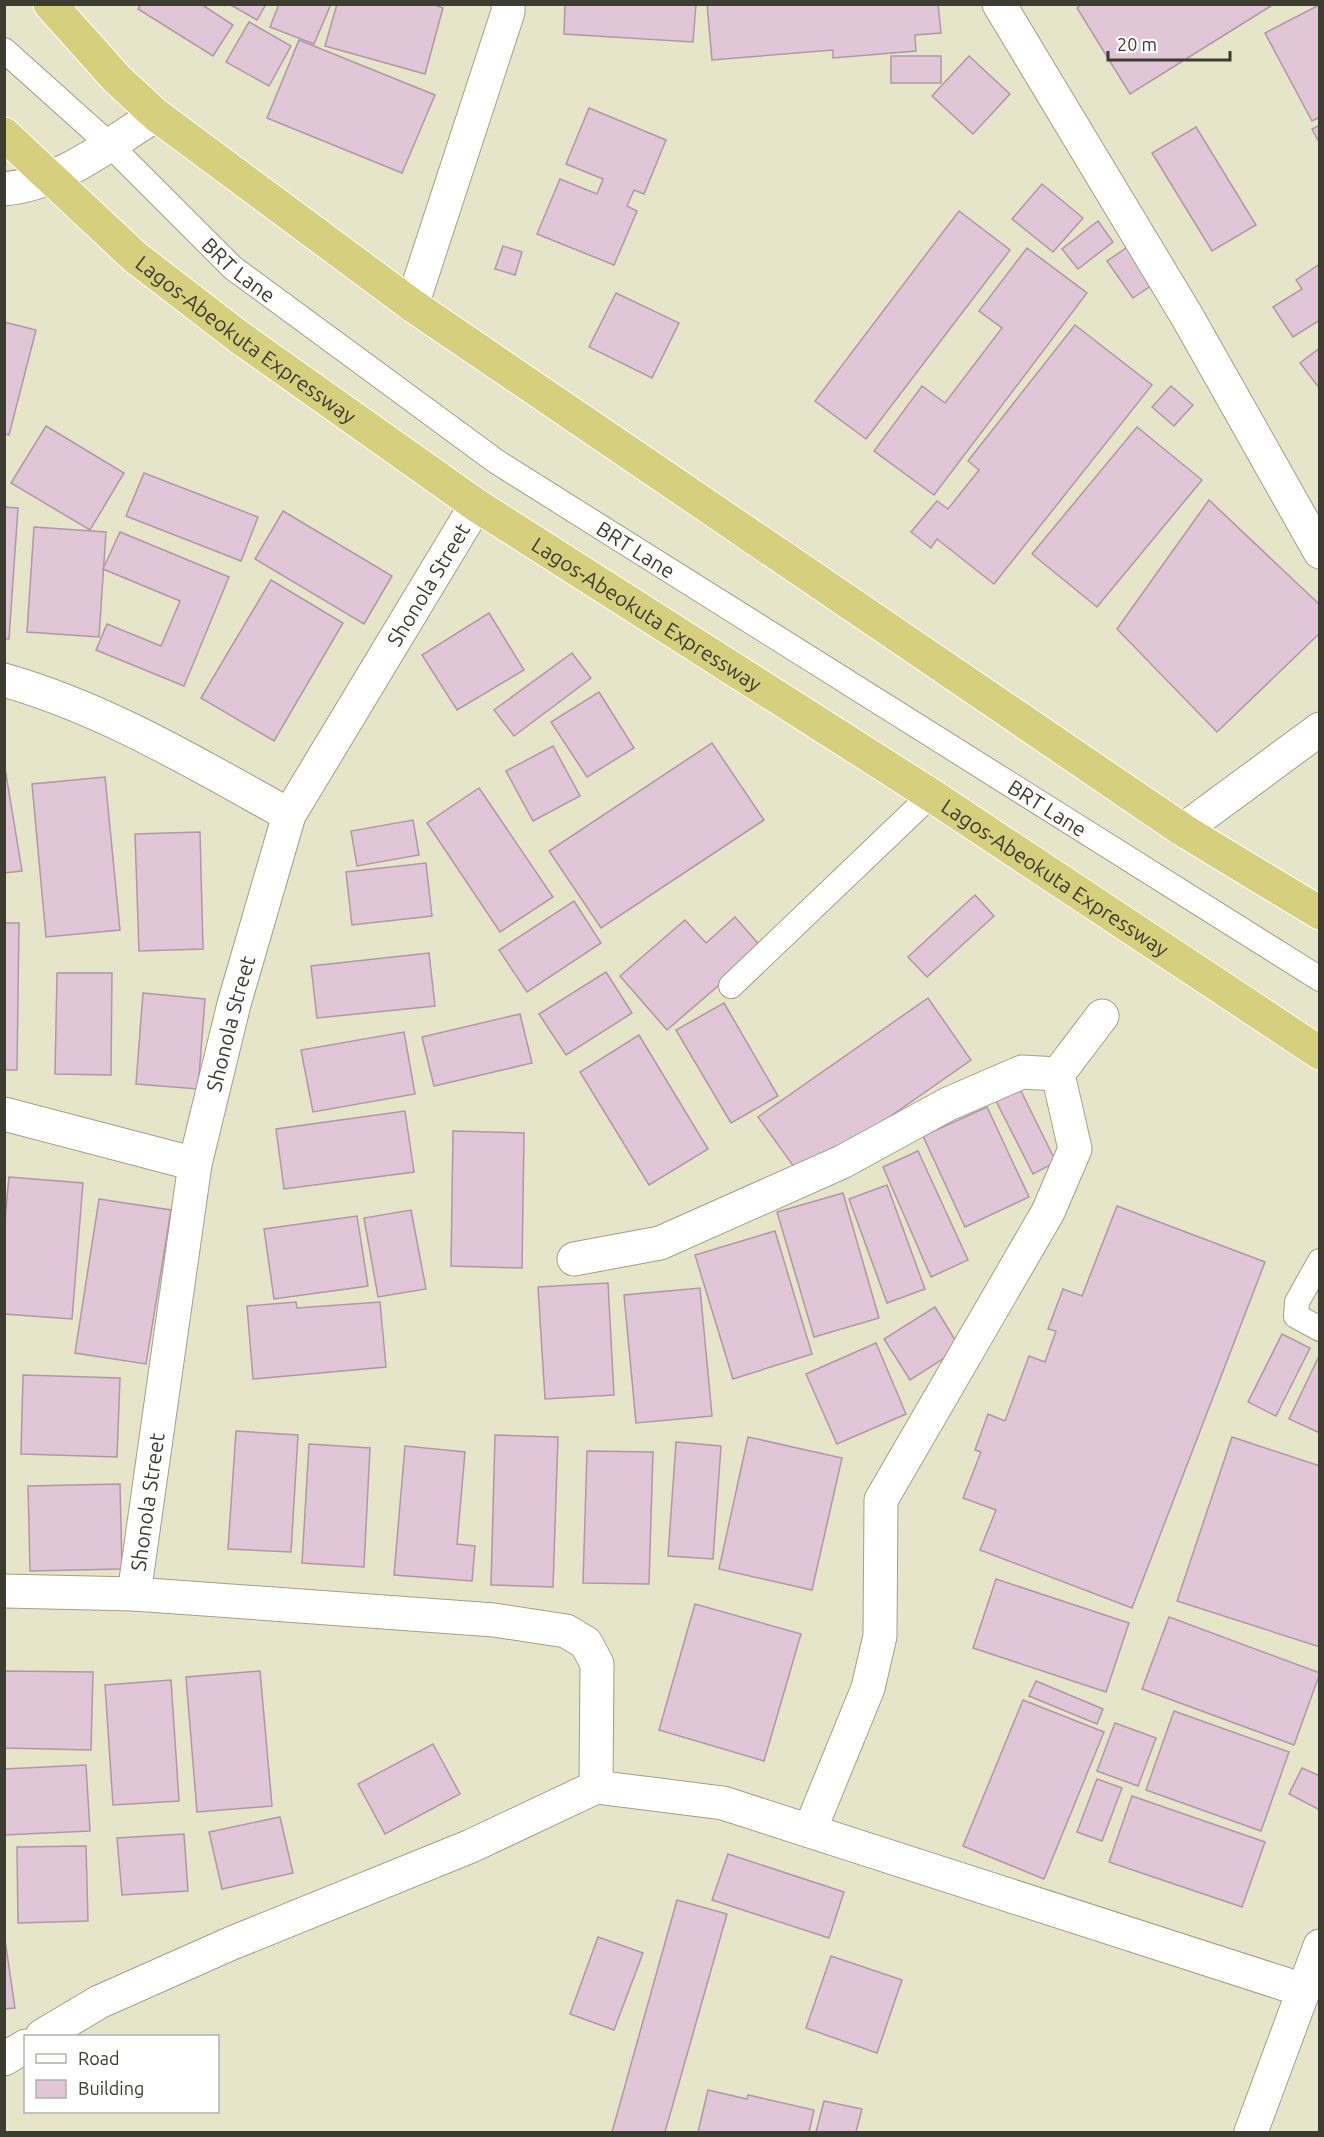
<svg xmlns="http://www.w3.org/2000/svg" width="1324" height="2137" font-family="Ubuntu,sans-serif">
	<rect width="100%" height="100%" fill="#e7e5c9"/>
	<g fill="#e1c6d7" stroke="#b097a7" stroke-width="1.5">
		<path d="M 141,4 L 201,4 L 233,25 L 213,56 L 138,9 Z"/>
		<path d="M 229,4 L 266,4 L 257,20 Z"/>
		<path d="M 279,4 L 331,4 L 314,44 L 270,27 Z"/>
		<path d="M 337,4 L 432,4 L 443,8 L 425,74 L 325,46 Z"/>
		<path d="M 565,4 L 696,4 L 693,42 L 564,34 Z"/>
		<path d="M 707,4 L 938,4 L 941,33 L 915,35 L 916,51 L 833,58 L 833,50 L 712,60 Z"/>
		<path d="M 1082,4 L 1274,4 L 1130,94 L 1077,8 Z"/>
		<path d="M 1319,5 L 1320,117 L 1312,121 L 1265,33 Z"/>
		<path d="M 249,22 L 291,46 L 269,86 L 226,62 Z"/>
		<path d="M 299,40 L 435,95 L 402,173 L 267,118 Z"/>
		<rect x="891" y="56" width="50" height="27"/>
		<path d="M 969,56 L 1010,94 L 973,134 L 932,96 Z"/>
		<path d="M 589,108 L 666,140 L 644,194 L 634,190 L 627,206 L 637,211 L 614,265 L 537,234 L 560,179 L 597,194 L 603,179 L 566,164 Z"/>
		<path d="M 1320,125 L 1320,144 L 1312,129 Z"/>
		<path d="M 1196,127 L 1256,225 L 1212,251 L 1152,153 Z"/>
		<path d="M 1042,184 L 1083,218 L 1053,252 L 1012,219 Z"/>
		<path d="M 959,211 L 1010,250 L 866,439 L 815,401 Z"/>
		<path d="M 1098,221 L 1113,242 L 1078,269 L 1062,249 Z"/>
		<path d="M 503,246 L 522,252 L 515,275 L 495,269 Z"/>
		<path d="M 1129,246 L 1155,283 L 1133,298 L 1107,261 Z"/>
		<path d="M 1027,248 L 1087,293 L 934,495 L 874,451 L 922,386 L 945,403 L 1002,328 L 979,311 Z"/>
		<path d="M 1320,264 L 1320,320 L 1293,337 L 1273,307 L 1302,289 L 1296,280 Z"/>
		<path d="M 616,293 L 679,323 L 652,378 L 589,347 Z"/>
		<path d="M 4,322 L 36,330 L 9,435 L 4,434 Z"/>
		<path d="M 1075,325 L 1152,385 L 994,584 L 937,539 L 931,548 L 911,532 L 937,501 L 948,509 L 979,470 L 968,461 Z"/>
		<path d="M 1320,348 L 1320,389 L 1300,363 Z"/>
		<path d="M 1171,386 L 1193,405 L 1174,426 L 1152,407 Z"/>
		<path d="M 46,426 L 124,473 L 90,530 L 11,483 Z"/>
		<path d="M 1137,427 L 1202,480 L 1097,607 L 1032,554 Z"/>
		<path d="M 144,473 L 258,517 L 241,561 L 126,516 Z"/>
		<path d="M 1209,500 L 1320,605 L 1320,633 L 1217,732 L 1117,629 Z"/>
		<path d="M 4,507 L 18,508 L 9,639 L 4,639 Z"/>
		<path d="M 283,511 L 392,576 L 364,624 L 255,559 Z"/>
		<path d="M 34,527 L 106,532 L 99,637 L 27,632 Z"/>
		<path d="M 120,532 L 229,577 L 184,686 L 96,650 L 107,624 L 161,646 L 180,601 L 103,569 Z"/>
		<path d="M 271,580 L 343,623 L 274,741 L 201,698 Z"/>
		<path d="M 489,613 L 524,670 L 457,710 L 422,655 Z"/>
		<path d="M 572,653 L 591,678 L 514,736 L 494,710 Z"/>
		<path d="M 599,692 L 634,748 L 587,777 L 551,722 Z"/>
		<path d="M 712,743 L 764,820 L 601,928 L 549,851 Z"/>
		<path d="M 553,746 L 580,796 L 533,821 L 506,771 Z"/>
		<path d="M 4,762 L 22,871 L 4,873 Z"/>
		<path d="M 105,777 L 120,930 L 46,937 L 32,784 Z"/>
		<path d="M 479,788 L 553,897 L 500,932 L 427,823 Z"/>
		<path d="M 413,820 L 419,855 L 357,866 L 351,831 Z"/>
		<path d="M 200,832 L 203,949 L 139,951 L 135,834 Z"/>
		<path d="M 426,863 L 432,916 L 352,925 L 346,872 Z"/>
		<path d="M 975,895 L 994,916 L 927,977 L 908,957 Z"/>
		<path d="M 574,901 L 601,943 L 527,992 L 499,950 Z"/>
		<path d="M 735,917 L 762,948 L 667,1030 L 620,976 L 685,920 L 706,943 Z"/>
		<path d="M 4,923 L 19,923 L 17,1070 L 4,1070 Z"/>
		<path d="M 429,953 L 435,1006 L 317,1018 L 311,966 Z"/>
		<path d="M 606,972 L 632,1013 L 566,1055 L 539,1014 Z"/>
		<path d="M 57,973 L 112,973 L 111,1075 L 55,1074 Z"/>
		<path d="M 143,993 L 205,999 L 198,1089 L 136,1084 Z"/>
		<path d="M 928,998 L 971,1060 L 802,1178 L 758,1117 Z"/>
		<path d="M 724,1003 L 778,1096 L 731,1123 L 676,1030 Z"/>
		<path d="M 520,1014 L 532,1063 L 434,1086 L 422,1037 Z"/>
		<path d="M 404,1032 L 415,1094 L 313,1112 L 301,1050 Z"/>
		<path d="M 639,1035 L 708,1149 L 649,1185 L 580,1072 Z"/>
		<path d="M 1020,1089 L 1056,1162 L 1033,1174 L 996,1101 Z"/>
		<path d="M 987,1107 L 1029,1197 L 965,1227 L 923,1136 Z"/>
		<path d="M 405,1111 L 414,1172 L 284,1189 L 276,1129 Z"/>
		<path d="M 453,1131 L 524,1133 L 522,1268 L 451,1266 Z"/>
		<path d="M 918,1151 L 968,1260 L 931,1277 L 883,1167 Z"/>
		<path d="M 9,1177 L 83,1183 L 72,1319 L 4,1314 L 4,1230 Z"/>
		<path d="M 887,1185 L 925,1289 L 887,1303 L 849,1199 Z"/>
		<path d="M 843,1193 L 879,1318 L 814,1337 L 777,1212 Z"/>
		<path d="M 99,1199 L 171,1210 L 146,1364 L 75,1353 Z"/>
		<path d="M 1117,1206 L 1265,1262 L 1132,1608 L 980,1550 L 996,1510 L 963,1498 L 981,1452 L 975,1450 L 988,1414 L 1005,1421 L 1029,1356 L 1045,1362 L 1056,1331 L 1048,1329 L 1063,1289 L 1082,1296 Z"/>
		<path d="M 411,1210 L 426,1289 L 378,1297 L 364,1218 Z"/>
		<path d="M 357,1216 L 368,1286 L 274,1299 L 264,1229 Z"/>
		<path d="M 775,1231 L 812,1354 L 733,1379 L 695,1255 Z"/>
		<path d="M 608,1283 L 614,1395 L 545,1399 L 538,1287 Z"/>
		<path d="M 700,1288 L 712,1416 L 636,1423 L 624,1295 Z"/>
		<path d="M 296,1302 L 297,1308 L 380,1302 L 386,1367 L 253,1379 L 247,1306 Z"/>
		<path d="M 935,1307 L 960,1348 L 910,1380 L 884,1339 Z"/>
		<path d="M 1282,1334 L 1310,1348 L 1276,1416 L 1248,1402 Z"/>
		<path d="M 876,1343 L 906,1414 L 837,1444 L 806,1374 Z"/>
		<path d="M 1320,1354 L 1320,1433 L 1289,1419 Z"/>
		<path d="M 23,1375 L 120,1378 L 117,1457 L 21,1454 Z"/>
		<path d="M 236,1431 L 298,1435 L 291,1552 L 228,1549 Z"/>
		<path d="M 495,1435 L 558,1437 L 553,1587 L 491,1585 Z"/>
		<path d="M 748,1437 L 842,1458 L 812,1590 L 719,1569 Z"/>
		<path d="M 1232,1437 L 1320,1466 L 1320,1647 L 1177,1601 Z"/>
		<path d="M 676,1442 L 721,1446 L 713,1559 L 668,1556 Z"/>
		<path d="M 309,1444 L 370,1448 L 364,1567 L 302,1563 Z"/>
		<path d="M 405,1446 L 465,1452 L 457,1544 L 475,1546 L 472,1581 L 394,1575 Z"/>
		<path d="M 587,1451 L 653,1452 L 649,1584 L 583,1583 Z"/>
		<path d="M 120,1484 L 122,1569 L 30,1571 L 28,1486 Z"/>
		<path d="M 996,1579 L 1129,1623 L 1106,1692 L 973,1648 Z"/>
		<path d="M 695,1604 L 801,1634 L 764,1761 L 659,1730 Z"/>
		<path d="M 1169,1617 L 1320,1673 L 1294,1745 L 1142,1689 Z"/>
		<path d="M 5,1671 L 93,1672 L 91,1750 L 4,1748 Z"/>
		<path d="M 260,1671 L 272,1806 L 197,1812 L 186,1677 Z"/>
		<path d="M 171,1680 L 179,1801 L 113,1805 L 105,1685 Z"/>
		<path d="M 1036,1681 L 1103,1709 L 1097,1724 L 1029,1696 Z"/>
		<path d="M 1023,1700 L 1104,1732 L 1044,1879 L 963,1846 Z"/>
		<path d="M 1174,1711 L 1289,1752 L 1261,1831 L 1146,1790 Z"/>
		<path d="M 1115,1723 L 1156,1738 L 1138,1786 L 1097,1771 Z"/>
		<path d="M 433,1744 L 460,1794 L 385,1834 L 358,1784 Z"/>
		<path d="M 86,1765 L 90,1831 L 4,1835 L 4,1769 Z"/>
		<path d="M 1302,1768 L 1320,1776 L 1320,1810 L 1289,1794 Z"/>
		<path d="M 1097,1779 L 1122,1788 L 1102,1841 L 1077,1832 Z"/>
		<path d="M 1132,1796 L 1265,1842 L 1242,1907 L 1109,1862 Z"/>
		<path d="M 280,1817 L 293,1873 L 222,1889 L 209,1832 Z"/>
		<path d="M 184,1834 L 188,1891 L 122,1895 L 117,1838 Z"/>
		<path d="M 86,1846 L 88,1921 L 18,1923 L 17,1847 Z"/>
		<path d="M 728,1854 L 844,1892 L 829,1938 L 712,1900 Z"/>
		<path d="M 677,1900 L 727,1914 L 665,2132 L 612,2132 Z"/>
		<path d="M 4,1933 L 15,2008 L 4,2009 Z"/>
		<path d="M 598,1937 L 643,1953 L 614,2030 L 570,2014 Z"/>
		<path d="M 831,1956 L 902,1980 L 877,2053 L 806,2028 Z"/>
		<path d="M 708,2090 L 747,2099 L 748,2095 L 814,2110 L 809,2132 L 698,2132 Z"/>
		<path d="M 824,2101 L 862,2109 L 856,2132 L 816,2132 Z"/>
	</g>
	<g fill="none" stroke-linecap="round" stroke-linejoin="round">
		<defs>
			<g id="service">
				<path id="s1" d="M 4,50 L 111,146 L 233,268 L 497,462 L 1320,979"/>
				<path d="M 731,986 L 931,795"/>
				<path d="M 1320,1261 L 1297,1302 L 1296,1316 L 1320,1329"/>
			</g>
			<g id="minor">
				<path d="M 999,4 L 1188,318 L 1320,552"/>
				<path d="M 412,305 L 508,12 L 508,4"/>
				<path d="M 4,680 C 106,709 197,764 289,815"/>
				<path d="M 1183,830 L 1320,729"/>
				<path d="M 1058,1074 L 1102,1016"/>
				<path d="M 4,1114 L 195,1164"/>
				<path d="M 574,1259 L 660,1243 L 842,1162 L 948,1104 L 1022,1072 L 1058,1074"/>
				<path d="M 4,1591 L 134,1594 L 494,1620 L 566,1631 L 586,1643 L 597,1664 L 596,1787"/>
				<path id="s2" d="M 134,1594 L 195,1164 L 234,1004 L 289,815 L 476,505"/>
				<path d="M 810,1830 L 868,1688 L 880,1636 L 881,1500 L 1048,1212 L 1075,1149 L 1058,1074"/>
				<path d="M 42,2036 L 99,2002 L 232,1943 L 471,1846 L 596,1787 L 723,1803 L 1303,1990"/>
				<path d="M 4,2059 L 26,2046"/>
				<path d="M 1251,2132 L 1320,1946"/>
			</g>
			<path id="secondary" d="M 4,189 C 61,184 109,144 156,115"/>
			<g id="trunk">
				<path d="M 50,4 L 117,79 L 156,115 L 412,305 L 1183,830 L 1320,913"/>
				<path id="s3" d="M 4,134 L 135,257 L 239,337 L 476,505 L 931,795 L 1320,1053"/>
			</g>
		</defs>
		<use href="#service" stroke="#a2a085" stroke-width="26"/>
		<use href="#minor" stroke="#a2a085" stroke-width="35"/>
		<use href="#secondary" stroke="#a2a085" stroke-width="35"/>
		<use href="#trunk" stroke="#fff" stroke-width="35"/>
		<use href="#service" stroke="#fff" stroke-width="24"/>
		<use href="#minor" stroke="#fff" stroke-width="33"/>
		<use href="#secondary" stroke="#fff" stroke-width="33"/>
		<use href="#trunk" stroke="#d6cf7e" stroke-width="33"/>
	</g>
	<g text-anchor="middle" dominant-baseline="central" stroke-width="4.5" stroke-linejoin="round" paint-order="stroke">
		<g font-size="21" fill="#3d3c31" stroke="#fff">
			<text stroke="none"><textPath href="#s1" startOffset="322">BRT Lane</textPath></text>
			<text stroke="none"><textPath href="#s3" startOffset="318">Lagos-Abeokuta Expressway</textPath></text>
			<text stroke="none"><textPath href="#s1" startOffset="808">BRT Lane</textPath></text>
			<text stroke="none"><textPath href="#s2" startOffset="1065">Shonola Street</textPath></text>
			<text stroke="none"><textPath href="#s3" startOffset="804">Lagos-Abeokuta Expressway</textPath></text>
			<text stroke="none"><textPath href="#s1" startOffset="1294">BRT Lane</textPath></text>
			<text stroke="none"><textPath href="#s3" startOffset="1290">Lagos-Abeokuta Expressway</textPath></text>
			<text stroke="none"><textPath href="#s2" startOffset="579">Shonola Street</textPath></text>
			<text stroke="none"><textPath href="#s2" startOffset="93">Shonola Street</textPath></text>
		</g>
	</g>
	<rect width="1324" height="2137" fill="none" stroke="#3d3c31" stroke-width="12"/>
	<rect x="24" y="2035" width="195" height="78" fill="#ffffff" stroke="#b1b1ad" stroke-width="1.5"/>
	<rect x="36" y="2054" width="30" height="9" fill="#ffffff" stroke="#b1b1ad" stroke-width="1.5"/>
	<text x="78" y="2065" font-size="18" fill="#3d3c31">Road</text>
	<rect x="36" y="2080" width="30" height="18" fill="#e1c6d7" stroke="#b1b1ad" stroke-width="1.5"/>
	<text x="78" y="2095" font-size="18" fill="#3d3c31">Building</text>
	<path d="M1108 51v9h122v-9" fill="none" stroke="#3d3c31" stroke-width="3"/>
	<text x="1117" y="51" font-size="18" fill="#3d3c31" stroke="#ffffff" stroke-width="4.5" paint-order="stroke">20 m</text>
</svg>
